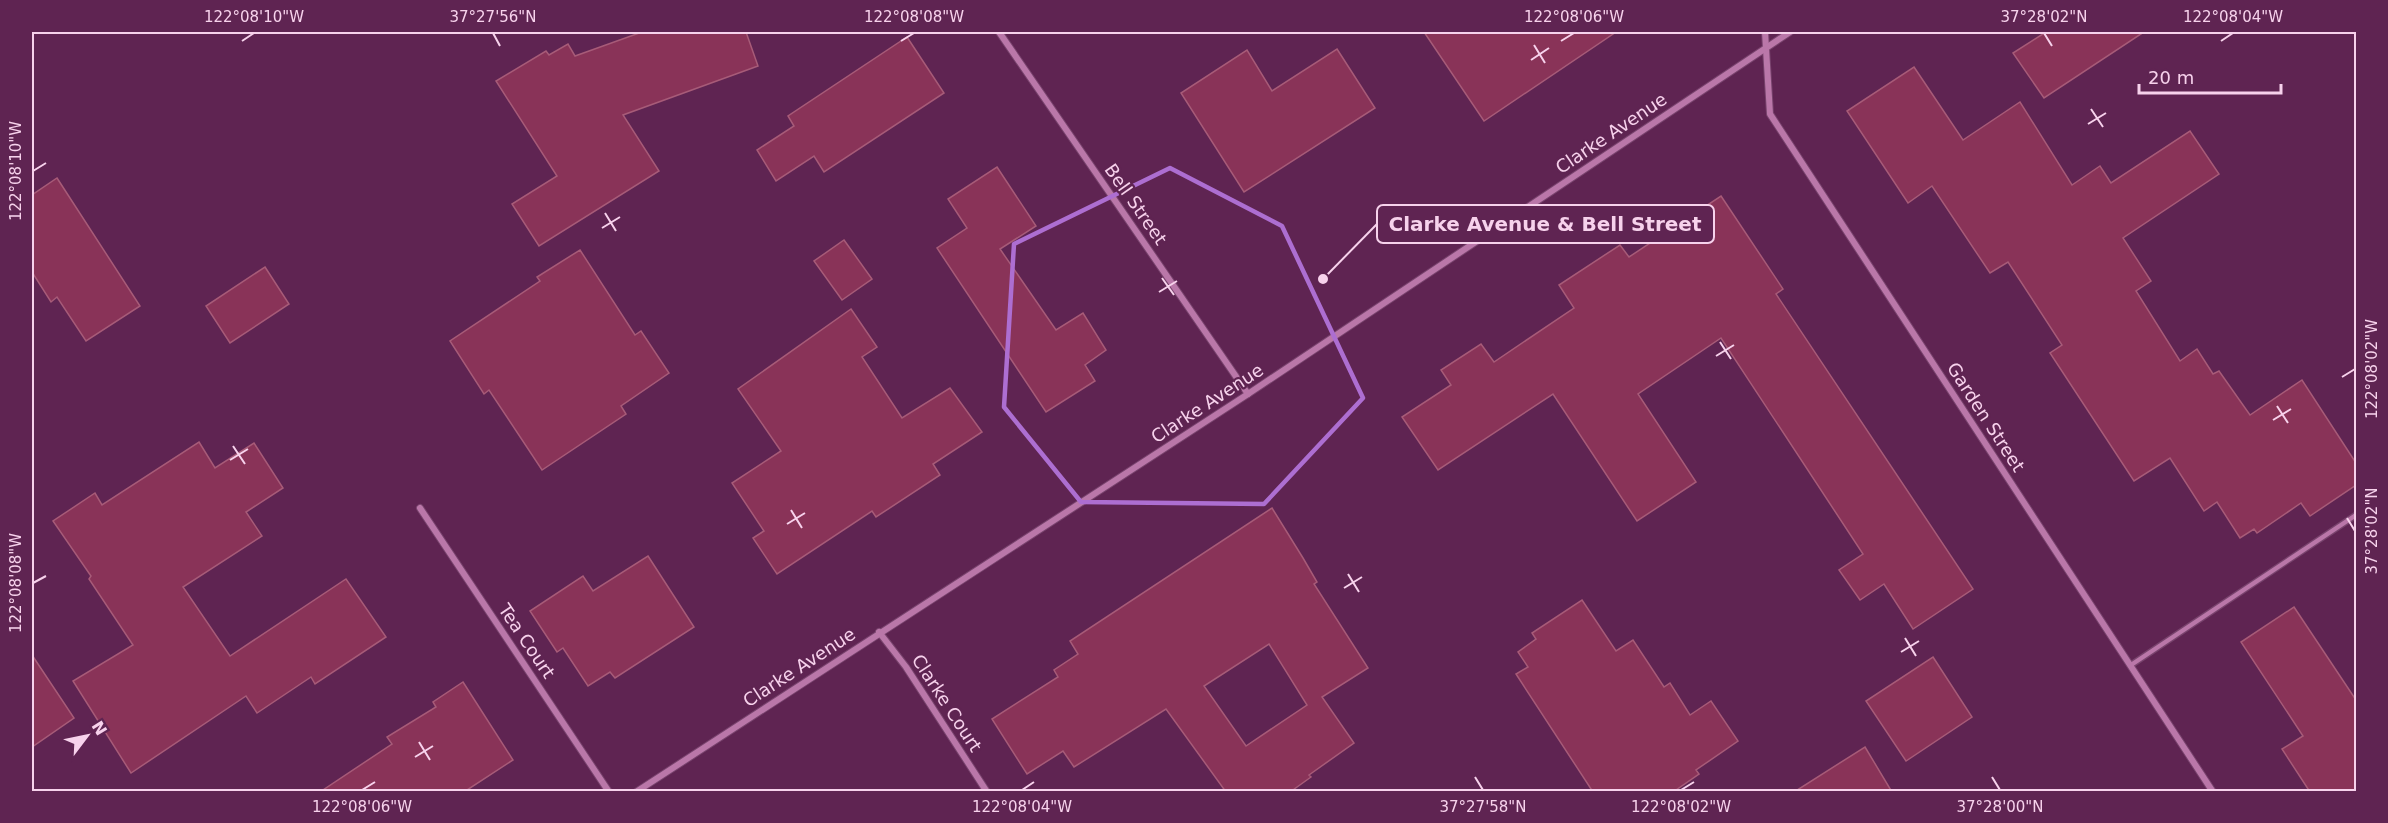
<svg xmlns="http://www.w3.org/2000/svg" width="2388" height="823" font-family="'DejaVu Sans',sans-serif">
	<rect width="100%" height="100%" fill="#5f2452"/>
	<g fill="#893358" stroke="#a75b78" stroke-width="1.5" fill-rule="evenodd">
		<path d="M 642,32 L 746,32 L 758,66 L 623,115 L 659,171 L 539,246 L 512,204 L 557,176 L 496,81 L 546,51 L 549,55 L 568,44 L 575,56 Z"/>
		<path d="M 1424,32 L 1616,32 L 1484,121 Z"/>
		<path d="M 2046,32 L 2144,32 L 2044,98 L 2013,53 Z"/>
		<path d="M 907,37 L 944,93 L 824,172 L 814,156 L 776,181 L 757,150 L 794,126 L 788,116 Z"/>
		<path d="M 1337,49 L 1375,108 L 1244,192 L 1181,93 L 1247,50 L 1272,91 Z"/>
		<path d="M 1914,67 L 1963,140 L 2020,102 L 2072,185 L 2100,166 L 2111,183 L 2190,131 L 2219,174 L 2123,238 L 2151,281 L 2136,291 L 2180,361 L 2197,349 L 2213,374 L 2219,371 L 2250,415 L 2302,380 L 2356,463 L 2356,485 L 2310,516 L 2301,503 L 2257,533 L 2254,529 L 2240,538 L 2217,502 L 2204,511 L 2170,458 L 2134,481 L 2050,353 L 2062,345 L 2008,262 L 1990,273 L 1932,186 L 1908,203 L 1847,111 Z"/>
		<path d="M 997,167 L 1036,226 L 1000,249 L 1056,330 L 1083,313 L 1106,350 L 1085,365 L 1095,381 L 1046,412 L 937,248 L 967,228 L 948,199 Z"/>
		<path d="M 57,178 L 140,306 L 86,341 L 57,297 L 51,302 L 32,272 L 32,195 Z"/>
		<path d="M 1721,196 L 1783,289 L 1776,294 L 1973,589 L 1913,629 L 1884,584 L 1860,600 L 1839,570 L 1863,554 L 1721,338 L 1638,394 L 1696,482 L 1637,521 L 1553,394 L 1438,470 L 1402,417 L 1451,385 L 1441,370 L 1481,344 L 1494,362 L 1574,308 L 1559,285 L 1620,245 L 1629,257 Z"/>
		<path d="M 844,240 L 872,279 L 842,300 L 814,261 Z"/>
		<path d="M 580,250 L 635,335 L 641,331 L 669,373 L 621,406 L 626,414 L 542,470 L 489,390 L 484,394 L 450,341 L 540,281 L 537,277 Z"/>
		<path d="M 265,267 L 289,304 L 230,343 L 206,306 Z"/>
		<path d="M 851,309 L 877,347 L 862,357 L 902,418 L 950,388 L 982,432 L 933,464 L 940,475 L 876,517 L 872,511 L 777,574 L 753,538 L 764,531 L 732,483 L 781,451 L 738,389 Z"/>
		<path d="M 199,442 L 215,468 L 254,443 L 283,488 L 246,512 L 262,536 L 183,587 L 230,656 L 346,579 L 386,637 L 315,684 L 311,677 L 257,713 L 246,696 L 131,773 L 73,681 L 133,645 L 89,579 L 91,576 L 53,521 L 95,493 L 102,505 Z"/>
		<path d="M 1272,508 L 1303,558 L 1317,582 L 1314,584 L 1368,668 L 1322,697 L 1354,743 L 1309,775 L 1311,777 L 1290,792 L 1226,792 L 1166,709 L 1074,767 L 1063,751 L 1027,774 L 992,719 L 1058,677 L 1054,670 L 1078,654 L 1070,641 ZM 1269,644 L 1307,705 L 1246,746 L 1204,686 Z"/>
		<path d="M 648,556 L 694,627 L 615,678 L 610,672 L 588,686 L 563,648 L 557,652 L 530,611 L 583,576 L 593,591 Z"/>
		<path d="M 1582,600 L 1616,651 L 1633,640 L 1664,687 L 1670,683 L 1690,715 L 1711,701 L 1738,741 L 1696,770 L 1699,774 L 1673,792 L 1593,792 L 1516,674 L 1528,667 L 1518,652 L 1536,639 L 1532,633 Z"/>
		<path d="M 2294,607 L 2356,700 L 2356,792 L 2310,792 L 2282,749 L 2303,736 L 2241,642 Z"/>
		<path d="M 32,655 L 74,718 L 32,747 Z"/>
		<path d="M 1933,657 L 1972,717 L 1906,761 L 1866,701 Z"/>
		<path d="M 463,682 L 513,760 L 464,792 L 320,792 L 392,744 L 387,737 L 436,707 L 433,702 Z"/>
		<path d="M 1865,747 L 1892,792 L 1794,792 Z"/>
	</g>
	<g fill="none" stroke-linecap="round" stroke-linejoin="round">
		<defs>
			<path id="service" d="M 2131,665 L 2356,515"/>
			<g id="minor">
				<path d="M 999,32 L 1248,394"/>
				<path d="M 1765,32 L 1770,114 L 2213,792"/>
				<path d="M 420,508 L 609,792"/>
				<path d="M 879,632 L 906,667 L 987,792"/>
				<path d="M 636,792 L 1248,394 L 1790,32"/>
			</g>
		</defs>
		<use href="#service" stroke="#78436d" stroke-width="7"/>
		<use href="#minor" stroke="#78436d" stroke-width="8"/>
		<use href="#service" stroke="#ba77a9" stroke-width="4.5"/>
		<use href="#minor" stroke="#ba77a9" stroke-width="6"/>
	</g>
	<path fill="none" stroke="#ad6ed1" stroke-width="4.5" stroke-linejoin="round" d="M 1170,168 L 1282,226 L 1363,398 L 1264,504 L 1081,502 L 1004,407 L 1014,244 Z"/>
	<path fill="none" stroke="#f7d2ec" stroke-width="2" d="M 493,33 L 500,46M 2044,33 L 2052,46M 242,41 L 254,33M 901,41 L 914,33M 1561,41 L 1574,33M 2221,41 L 2233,33M 1534,45 L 1545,63M 1531,60 L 1549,48M 2091,109 L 2103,127M 2088,124 L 2106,113M 33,171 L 46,163M 605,213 L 616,231M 602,228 L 620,217M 1162,278 L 1174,295M 1159,292 L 1177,281M 1720,342 L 1731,359M 1716,356 L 1734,345M 2342,377 L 2355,369M 2277,406 L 2288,423M 2273,420 L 2291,409M 233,446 L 245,464M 230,460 L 248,449M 791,510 L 802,528M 2347,518 L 2355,531M 787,524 L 805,513M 1348,574 L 1359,592M 33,583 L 46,576M 1344,588 L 1362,577M 1905,638 L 1916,656M 1901,652 L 1919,641M 419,742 L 430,760M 415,757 L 433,746M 1475,777 L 1483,790M 1992,777 L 2000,790M 362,790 L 375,782M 1022,790 L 1034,782M 1681,790 L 1694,782"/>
	<g text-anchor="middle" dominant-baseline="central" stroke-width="4.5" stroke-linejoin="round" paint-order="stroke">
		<g font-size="18" fill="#f7d2ec" stroke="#5f2452">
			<text transform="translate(1611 133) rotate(-34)">Clarke Avenue</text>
			<text transform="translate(1136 204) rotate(55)">Bell Street</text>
			<text transform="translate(1207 403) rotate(-33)">Clarke Avenue</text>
			<text transform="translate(1986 417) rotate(57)">Garden Street</text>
			<text transform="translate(527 641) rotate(56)">Tea Court</text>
			<text transform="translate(799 667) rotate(-33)">Clarke Avenue</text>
			<text transform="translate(947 703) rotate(57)">Clarke Court</text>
		</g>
	</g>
	<path fill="none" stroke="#f7d2ec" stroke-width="2" d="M1323 279L1377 224"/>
	<circle fill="#f7d2ec" stroke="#5f2452" stroke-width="2" cx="1323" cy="279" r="6"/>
	<rect fill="#5f2452" stroke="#f7d2ec" stroke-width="2" x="1377" y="205" width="337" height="38" rx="6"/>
	<g font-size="20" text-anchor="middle" font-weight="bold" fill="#f7d2ec">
		<text x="1545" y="231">Clarke Avenue &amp; Bell Street</text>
	</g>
	<rect width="2388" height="823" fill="none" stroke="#5f2452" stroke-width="66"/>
	<g transform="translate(87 736) rotate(58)" stroke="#5f2452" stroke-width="4.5" paint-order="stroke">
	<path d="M0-4.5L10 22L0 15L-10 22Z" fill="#f7d2ec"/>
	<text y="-9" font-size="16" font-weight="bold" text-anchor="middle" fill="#f7d2ec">N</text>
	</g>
	<path d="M2139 84v9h142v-9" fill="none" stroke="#f7d2ec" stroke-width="3"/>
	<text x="2148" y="84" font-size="18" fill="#f7d2ec" stroke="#5f2452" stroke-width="4.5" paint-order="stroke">20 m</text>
	<rect x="33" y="33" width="2322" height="757" fill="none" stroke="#f7d2ec" stroke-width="2"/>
	<g font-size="15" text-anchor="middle" fill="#f7d2ec">
		<text x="254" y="22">122°08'10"W</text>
		<text x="493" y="22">37°27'56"N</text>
		<text x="914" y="22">122°08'08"W</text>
		<text x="1574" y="22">122°08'06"W</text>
		<text x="2044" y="22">37°28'02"N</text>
		<text x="2233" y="22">122°08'04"W</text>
		<text transform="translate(16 171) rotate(-90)" y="5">122°08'10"W</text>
		<text transform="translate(2372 369) rotate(-90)" y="5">122°08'02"W</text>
		<text transform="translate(2372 531) rotate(-90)" y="5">37°28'02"N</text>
		<text transform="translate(16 583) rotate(-90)" y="5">122°08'08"W</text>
		<text x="362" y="812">122°08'06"W</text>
		<text x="1022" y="812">122°08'04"W</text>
		<text x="1483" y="812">37°27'58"N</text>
		<text x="1681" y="812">122°08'02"W</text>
		<text x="2000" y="812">37°28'00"N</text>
	</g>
</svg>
